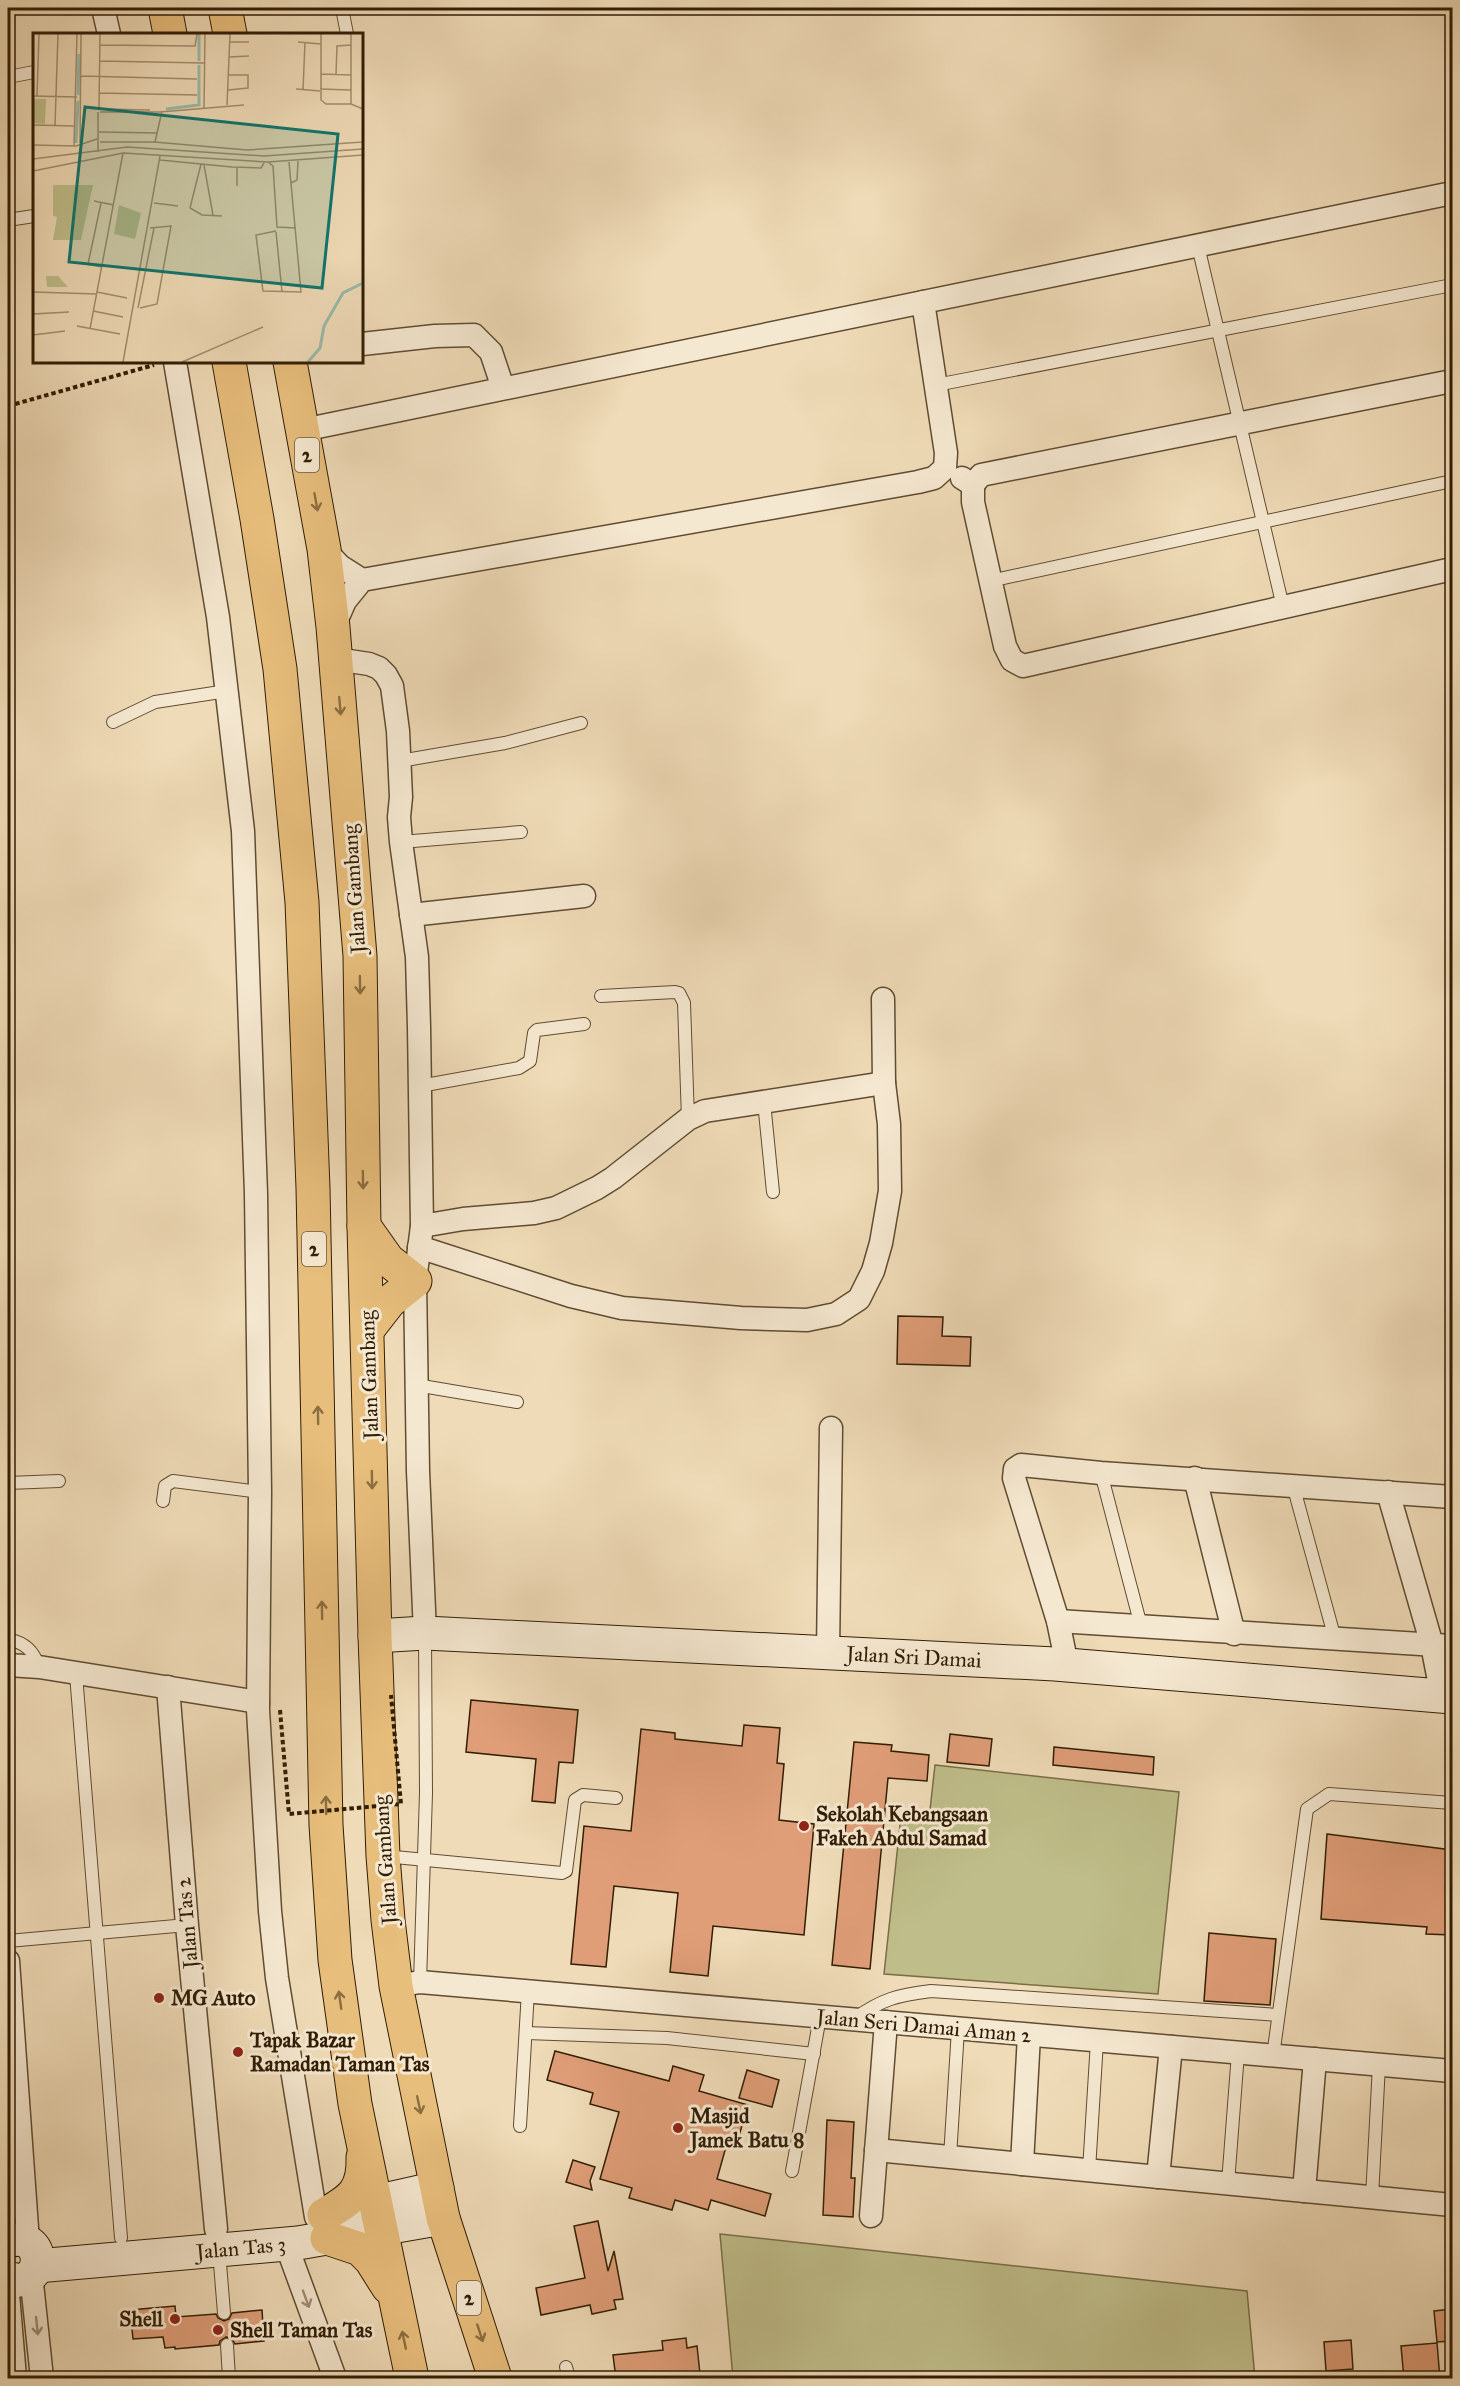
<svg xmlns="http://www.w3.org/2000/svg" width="1460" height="2386" font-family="'IM FELL Great Primer',serif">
	<rect width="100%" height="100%" fill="#efdbb7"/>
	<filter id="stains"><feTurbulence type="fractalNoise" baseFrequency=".00333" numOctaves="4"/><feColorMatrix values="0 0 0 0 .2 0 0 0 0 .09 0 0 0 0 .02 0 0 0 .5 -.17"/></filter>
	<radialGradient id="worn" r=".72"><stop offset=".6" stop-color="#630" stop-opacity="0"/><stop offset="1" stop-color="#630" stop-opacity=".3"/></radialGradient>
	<g fill="#bfbe8a" stroke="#786e47" stroke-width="1.5">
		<path d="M 935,1765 L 1179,1792 L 1158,1994 L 884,1974 L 901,1816 L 929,1819 Z"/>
		<path d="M 720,2234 L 1247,2291 L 1255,2378 L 733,2378 Z"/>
	</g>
	<g fill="#e09e78" stroke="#311d04" stroke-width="1.5">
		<path d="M 898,1316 L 943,1317 L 942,1336 L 971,1337 L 970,1366 L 897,1364 Z"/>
		<path d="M 471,1700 L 578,1710 L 573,1763 L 559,1762 L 555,1803 L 532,1801 L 536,1759 L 466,1752 Z"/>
		<path d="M 744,1725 L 780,1728 L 777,1763 L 784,1764 L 779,1820 L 814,1824 L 804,1935 L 713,1926 L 708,1976 L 670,1972 L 678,1893 L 614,1886 L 606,1967 L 571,1964 L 584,1826 L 631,1831 L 641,1729 L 675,1733 L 675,1739 L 742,1746 Z"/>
		<path d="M 950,1734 L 992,1739 L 989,1766 L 947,1762 Z"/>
		<path d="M 854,1742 L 892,1745 L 891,1751 L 929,1755 L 927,1781 L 888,1778 L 870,1969 L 832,1965 Z"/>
		<path d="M 1054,1747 L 1154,1757 L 1153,1775 L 1053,1765 Z"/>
		<path d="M 1327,1834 L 1452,1850 L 1452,1935 L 1426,1934 L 1427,1927 L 1321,1919 Z"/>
		<path d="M 1209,1933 L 1276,1939 L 1270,2005 L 1204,2001 Z"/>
		<path d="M 555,2051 L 669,2081 L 673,2066 L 704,2075 L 699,2091 L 748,2105 L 736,2146 L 727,2143 L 717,2179 L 771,2194 L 765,2216 L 711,2200 L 708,2210 L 675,2200 L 672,2210 L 629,2198 L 632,2188 L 600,2179 L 619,2112 L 590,2104 L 593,2093 L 547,2080 Z"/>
		<path d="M 747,2070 L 779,2080 L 772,2107 L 739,2098 Z"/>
		<path d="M 827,2120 L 854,2122 L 851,2178 L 855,2178 L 853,2217 L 823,2215 Z"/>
		<path d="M 573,2160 L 595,2167 L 590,2181 L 592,2190 L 566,2182 Z"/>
		<path d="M 598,2221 L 608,2271 L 614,2251 L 623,2299 L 614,2300 L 616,2309 L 592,2314 L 590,2305 L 541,2315 L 536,2288 L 585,2278 L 574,2226 Z"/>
		<path d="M 175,2306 L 176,2317 L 216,2314 L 218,2318 L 224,2321 L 229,2319 L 232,2313 L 262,2310 L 264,2341 L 235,2344 L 231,2338 L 226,2337 L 220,2341 L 219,2345 L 175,2349 L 175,2347 L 165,2348 L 163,2337 L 133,2339 L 130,2310 Z"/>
		<path d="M 1452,2309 L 1452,2341 L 1437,2342 L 1434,2311 Z"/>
		<path d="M 686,2338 L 687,2348 L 697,2346 L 700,2374 L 690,2375 L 691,2379 L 616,2379 L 613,2355 L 663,2350 L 662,2341 Z"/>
		<path d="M 1351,2340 L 1353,2369 L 1326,2371 L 1324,2342 Z"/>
		<path d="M 1437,2343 L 1440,2379 L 1404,2379 L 1401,2346 Z"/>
	</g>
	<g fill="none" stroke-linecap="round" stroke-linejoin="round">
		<defs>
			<g id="lane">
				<path d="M 342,8 L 347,34"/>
				<path d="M 8,77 L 34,72"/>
				<path d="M 8,220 L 34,216"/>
				<path d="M 1198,246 L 1283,607"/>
				<path d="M 936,385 L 1452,285"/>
				<path d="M 990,581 L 1452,481"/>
				<path d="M 113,722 L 155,702 L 227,691"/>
				<path d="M 400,761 L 505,743 L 581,723"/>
				<path d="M 401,842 L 521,832"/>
				<path d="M 601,996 L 675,992 L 679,993 L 684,1003 L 688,1119"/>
				<path d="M 420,1086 L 519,1068 L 530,1061 L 534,1033 L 537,1030 L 584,1024"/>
				<path d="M 764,1102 L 773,1192"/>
				<path d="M 416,1385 L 517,1402"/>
				<path d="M 1101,1473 L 1141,1626"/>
				<path d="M 8,1483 L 59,1481"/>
				<path d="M 1293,1485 L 1335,1639"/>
				<path d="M 163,1501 L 165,1486 L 173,1481 L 260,1492"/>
				<path d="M 8,1639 C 25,1643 33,1650 39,1667"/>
				<path d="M 76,1674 L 121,2238"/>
				<path d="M 384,1856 L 562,1873 L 566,1871 L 575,1800 L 583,1795 L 616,1798"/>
				<path d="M 8,1941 L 187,1925"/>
				<path d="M 420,1982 L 426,1793 L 425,1636"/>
				<path d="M 854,2019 C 882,1999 898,1995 931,1991 L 1278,2015"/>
				<path d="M 526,2033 L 667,2038 L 814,2054"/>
				<path d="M 1273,2056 L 1307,1809 L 1329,1794 L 1452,1803"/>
				<path d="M 520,2126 L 528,1991"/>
				<path d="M 950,2157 L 958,2029"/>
				<path d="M 1089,2170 L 1097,2041"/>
				<path d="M 792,2171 L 820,2017"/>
				<path d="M 1228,2183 L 1238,2053"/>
				<path d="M 1372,2197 L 1379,2065"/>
				<path d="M 219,2251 L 224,2313"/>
				<path d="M 227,2345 L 229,2378"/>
				<path d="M 566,2367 L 569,2378"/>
			</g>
			<g id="street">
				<path d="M 103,8 L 109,34"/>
				<path d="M 362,344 L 435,336 L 474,335 L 491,352 L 503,388"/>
				<path d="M 175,362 L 218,617 L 243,831 L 256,1194 L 260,1492 L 258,1710 L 270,1911 L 277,1978 L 316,2217"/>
				<path d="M 303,430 L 1452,193"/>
				<path d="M 962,478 L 973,485 L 981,475 L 1452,381"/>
				<path d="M 973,485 L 973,502 L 1005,646 L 1012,660 L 1023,666 L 1452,569"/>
				<path d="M 324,549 L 340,566 L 362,580"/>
				<path d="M 334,626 L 345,601 L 362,580 L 918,482 L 934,478 L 945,468 L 946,453 L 923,302"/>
				<path d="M 336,659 L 369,664 L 379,668 L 386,675 L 392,686 L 398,731 L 401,797 L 399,817 L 401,842 L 417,957 L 419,1027 L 422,1226 L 415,1281 L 418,1471 L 425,1633"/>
				<path d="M 411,915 L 584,896"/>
				<path d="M 422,1226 L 463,1219 L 534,1213 L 556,1208 L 597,1188 L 613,1178 L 688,1119 L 705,1111 L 884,1083"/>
				<path d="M 419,1247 L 571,1296 L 622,1308 L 741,1318 L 807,1320 L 836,1314 L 859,1299 L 873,1271 L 881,1243 L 890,1191 L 889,1124 L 884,1083 L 883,999"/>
				<path d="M 1195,1478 L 1234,1634"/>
				<path d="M 1388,1492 L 1432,1645 L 1442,1696"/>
				<path d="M 1058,1621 L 1452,1646"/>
				<path d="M 828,1653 L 831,1428"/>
				<path d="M 8,1665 L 39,1667 L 258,1702"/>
				<path d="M 1067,1665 L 1058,1621 L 1014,1478 L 1015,1469 L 1021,1465 L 1101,1473 L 1452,1497"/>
				<path d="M 168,1687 L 187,1925 L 216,2229"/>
				<path d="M 8,1961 L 28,2242"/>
				<path d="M 396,1986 L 420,1982 L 1452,2071"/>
				<path d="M 876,2150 L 1452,2205"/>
				<path d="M 1022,2164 L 1029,2035"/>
				<path d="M 1158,2177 L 1171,2047"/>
				<path d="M 1304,2191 L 1315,2059"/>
				<path d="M 871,2216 L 886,2022"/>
				<path d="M 286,2244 L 335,2378"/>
				<path d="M 31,2274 L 42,2378"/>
				<path d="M 8,2294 L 15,2378"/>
			</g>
			<g id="secondary">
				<path d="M 375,1636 L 425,1633 L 1055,1664 L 1452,1697"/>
				<path d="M 348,2208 L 437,2188"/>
				<path d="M 8,2241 C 48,2229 46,2292 8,2278"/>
				<path d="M 37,2266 L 298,2243 L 443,2218"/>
			</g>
			<g id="highway">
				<path d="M 165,8 L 170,34"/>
				<path d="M 225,8 L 230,34"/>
				<path d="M 229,362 L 257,519 L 280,669 L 302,902 L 313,1188 L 326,1825 L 335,1960 L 355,2104 L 412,2378"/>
				<path d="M 290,362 L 324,549 L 333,627 L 360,956 L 364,1226 L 375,1636 L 383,1856 L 388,1920 L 396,1986 L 443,2218 L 495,2378"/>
				<path d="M 364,1226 L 388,1260 L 415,1281 L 389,1302 L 368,1329"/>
				<path d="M 324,2215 C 352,2199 364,2191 363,2157"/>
				<path d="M 327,2238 L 360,2249 L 371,2260 L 388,2287"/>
			</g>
		</defs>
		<use href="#lane" stroke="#604c31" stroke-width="14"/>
		<use href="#street" stroke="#604c31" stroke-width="25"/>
		<use href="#secondary" stroke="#311d04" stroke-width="35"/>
		<use href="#highway" stroke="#311d04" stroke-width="35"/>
		<path stroke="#311d04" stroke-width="4" stroke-dasharray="4.5 3" stroke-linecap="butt" d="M 8,406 L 154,365"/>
		<use href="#lane" stroke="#f5e8d0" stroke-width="12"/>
		<use href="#street" stroke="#f5e8d0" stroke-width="22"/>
		<use href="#secondary" stroke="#f5e8d0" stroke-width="33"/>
		<use href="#highway" stroke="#e8be7c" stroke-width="33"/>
		<path stroke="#311d04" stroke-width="4" stroke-dasharray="4.5 3" stroke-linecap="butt" d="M 280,1710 L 289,1814 L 401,1804 L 391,1695"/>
	</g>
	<defs><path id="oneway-shaft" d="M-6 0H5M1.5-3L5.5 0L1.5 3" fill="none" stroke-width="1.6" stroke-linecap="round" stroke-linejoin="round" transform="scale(1.5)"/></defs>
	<g stroke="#8c6e40">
		<use href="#oneway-shaft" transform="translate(316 502) rotate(80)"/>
		<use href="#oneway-shaft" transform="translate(340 706) rotate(85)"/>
		<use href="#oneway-shaft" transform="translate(360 985) rotate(89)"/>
		<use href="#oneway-shaft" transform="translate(363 1180) rotate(89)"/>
		<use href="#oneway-shaft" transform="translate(318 1415) rotate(-91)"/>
		<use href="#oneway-shaft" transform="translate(372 1480) rotate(89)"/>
		<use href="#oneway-shaft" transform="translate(322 1610) rotate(-91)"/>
		<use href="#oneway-shaft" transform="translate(326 1805) rotate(-91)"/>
		<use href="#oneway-shaft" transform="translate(340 2000) rotate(-98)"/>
		<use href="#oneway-shaft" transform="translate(419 2105) rotate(78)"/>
		<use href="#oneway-shaft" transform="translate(480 2333) rotate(72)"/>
		<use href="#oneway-shaft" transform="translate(404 2340) rotate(-102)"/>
	</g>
	<g stroke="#9d8d74">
		<use href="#oneway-shaft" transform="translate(306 2299) rotate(70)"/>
		<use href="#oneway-shaft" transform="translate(37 2326) rotate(84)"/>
	</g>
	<g fill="#8f2418" stroke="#f5e8d0" stroke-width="2">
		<circle cx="804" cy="1826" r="6"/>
		<circle cx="159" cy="1998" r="6"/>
		<circle cx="238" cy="2052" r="6"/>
		<circle cx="678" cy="2128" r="6"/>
		<circle cx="175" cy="2319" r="6"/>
		<circle cx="218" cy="2330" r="6"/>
	</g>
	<g text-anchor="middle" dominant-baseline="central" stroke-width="6" stroke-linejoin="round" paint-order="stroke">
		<g fill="#f5e8d0" stroke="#6c5a41" stroke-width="1.5">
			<rect x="295" y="438" width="24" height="34" rx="4.5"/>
			<rect x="302" y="1232" width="24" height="34" rx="4.5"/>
			<rect x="457" y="2281" width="24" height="34" rx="4.5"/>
		</g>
		<g font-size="20" font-weight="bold" fill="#311d04">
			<text x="307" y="455">2</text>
			<text x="314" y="1249">2</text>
			<text x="469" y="2298">2</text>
		</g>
		<g font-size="21" fill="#311d04" stroke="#f5e8d0">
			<text transform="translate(354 889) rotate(-94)">Jalan Gambang</text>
			<text transform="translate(369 1375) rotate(-92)">Jalan Gambang</text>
			<text transform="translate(914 1657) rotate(3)">Jalan Sri Damai</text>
			<text transform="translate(385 1860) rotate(-94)">Jalan Gambang</text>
			<text transform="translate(187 1923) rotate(-95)">Jalan Tas 2</text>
			<text transform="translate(924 2026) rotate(5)">Jalan Seri Damai Aman 2</text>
			<text transform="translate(241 2248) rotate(-5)">Jalan Tas 3</text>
		</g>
		<g font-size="21" font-weight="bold" fill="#311d04" stroke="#f5e8d0" text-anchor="start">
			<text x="816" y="1814">Sekolah Kebangsaan<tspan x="816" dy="24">Fakeh Abdul Samad</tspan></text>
			<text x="171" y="1998">MG Auto</text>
			<text x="250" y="2040">Tapak Bazar<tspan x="250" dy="24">Ramadan Taman Tas</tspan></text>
			<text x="690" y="2116">Masjid<tspan x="690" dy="24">Jamek Batu 8</tspan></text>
			<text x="163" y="2319" text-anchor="end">Shell</text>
			<text x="230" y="2330">Shell Taman Tas</text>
		</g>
	</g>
	<g transform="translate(33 33)">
		<rect width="330" height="330" fill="#efdbb7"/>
		<path d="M 0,66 L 13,66 L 12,91 L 0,90 ZM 20,152 L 60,152 L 48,207 L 20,207 L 24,184 L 20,183 ZM 86,172 L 108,180 L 102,206 L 81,201 ZM 13,243 L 25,243 L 35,254 L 14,254 Z" fill="#bfbe8a"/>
		<path fill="none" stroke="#9abbab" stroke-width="3" d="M 166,1 L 166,28M 45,62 L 46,21M 133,76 L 166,72 L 166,32M 43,110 L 45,68M 275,329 L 287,315 L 291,293 L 310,260 L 330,250"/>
		<path fill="none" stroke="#a38f6f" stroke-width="1.5" d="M 288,1 L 288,67 L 293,71 L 318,71M 318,1 L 318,71 L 330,76M 196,9 L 216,9M 265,9 L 288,11M 67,12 L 162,13 L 164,1M 196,24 L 216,23M 66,28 L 172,30M 288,41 L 318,42M 303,42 L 304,13 L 318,12M 48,43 L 164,46M 263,56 L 287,58M 287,56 L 318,57M 195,57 L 215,55 L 215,42 L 195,42M 270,57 L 272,9M 66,60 L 164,62M 0,63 L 44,64M 4,63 L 6,1M 194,72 L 197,1M 66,75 L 67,1M 67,76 L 117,77M 171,76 L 172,1M 65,79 L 65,119M 67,79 L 127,79 L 211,72M 0,92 L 41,93M 22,92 L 25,1M 66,99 L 124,100M 67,109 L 121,109 L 214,117 L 330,109M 122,109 L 129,78M 47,110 L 48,1M 0,112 L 43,113 L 64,106M 41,113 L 44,1M 0,126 L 94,114 L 231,123 L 330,116M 127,127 L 199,134 L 228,135 L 231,130M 236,130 L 240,133 L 244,194 L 263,195M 168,131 L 157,175 L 169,182 L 189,183M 171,132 L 180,182M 204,134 L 204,153M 0,138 L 90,120 L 235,129 L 330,122M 258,150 L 264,147 L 265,128M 61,168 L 81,172M 121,170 L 145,173M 243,198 L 223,202 L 230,258 L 268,259 L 256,129M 243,199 L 249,259M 48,230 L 69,234M 55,231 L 68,170M 0,259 L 64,261M 64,259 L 94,265M 105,275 L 121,195M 107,275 L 124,271 L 138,193 L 117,195M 60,278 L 90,284M 0,281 L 36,279M 44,293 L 87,301M 57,296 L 90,120M 0,302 L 32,298M 90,329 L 127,123M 149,329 L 230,294"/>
		<path fill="#0f766e" fill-opacity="0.15" stroke="#0f766e" stroke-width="3" d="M 52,74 L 305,101 L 289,255 L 36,229 Z"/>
		<rect width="330" height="330" fill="none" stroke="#311d04" stroke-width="3"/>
	</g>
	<rect width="1460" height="2386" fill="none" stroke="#efdbb7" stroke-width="30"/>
	<rect x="9" y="9" width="1442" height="2368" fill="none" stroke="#311d04" stroke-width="3"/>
	<rect x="15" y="15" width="1430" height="2356" fill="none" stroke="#311d04" stroke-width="1.5"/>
	<rect width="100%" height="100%" filter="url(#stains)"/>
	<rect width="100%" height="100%" fill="url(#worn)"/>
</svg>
